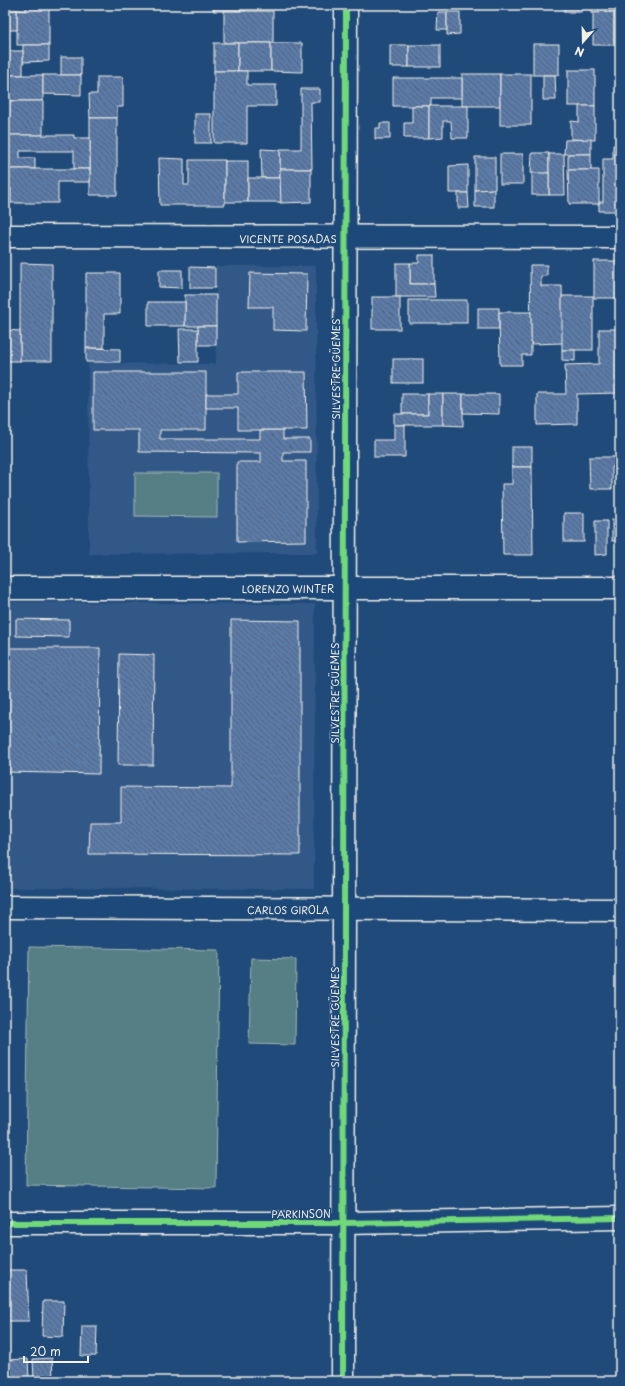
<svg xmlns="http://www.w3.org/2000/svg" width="625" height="1386" font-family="'Playpen Sans',sans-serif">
	<defs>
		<pattern id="building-back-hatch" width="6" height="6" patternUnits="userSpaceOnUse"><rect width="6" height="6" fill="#5a7aa7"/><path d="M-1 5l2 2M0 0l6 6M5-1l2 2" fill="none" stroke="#52647b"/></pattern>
	</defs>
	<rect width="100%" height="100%" fill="#1f4a7a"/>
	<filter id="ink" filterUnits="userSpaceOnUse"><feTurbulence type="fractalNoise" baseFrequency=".025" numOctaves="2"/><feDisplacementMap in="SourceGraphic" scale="8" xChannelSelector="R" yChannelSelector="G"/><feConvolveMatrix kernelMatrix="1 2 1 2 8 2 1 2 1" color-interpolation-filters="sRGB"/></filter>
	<g filter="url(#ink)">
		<g fill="#315888">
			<path d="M 216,266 L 316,266 L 317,553 L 89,554 L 88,363 L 216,364 Z"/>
			<path d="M 5,602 L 315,604 L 314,889 L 5,888 Z"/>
		</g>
		<g fill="#557e85" stroke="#a4b8b6">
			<path d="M 135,473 L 217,473 L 217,517 L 135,516 Z"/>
			<path d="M 29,947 L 219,950 L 216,1188 L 26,1185 Z"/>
			<path d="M 251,958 L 296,959 L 295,1045 L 249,1044 Z"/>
		</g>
		<g fill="url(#building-back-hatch)" stroke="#f4f1e8">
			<path d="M 26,5 L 49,5 L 49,45 L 17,45 L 17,10 L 26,11 Z"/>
			<rect x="214" y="5" width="31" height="6"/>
			<rect x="564" y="5" width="17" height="7"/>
			<rect x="591" y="5" width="19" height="8"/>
			<rect x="610" y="5" width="9" height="7"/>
			<rect x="5" y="10" width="12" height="20"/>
			<rect x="224" y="11" width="49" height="32"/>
			<path d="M 438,12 L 447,12 L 447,30 L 437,30 Z"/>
			<path d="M 447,12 L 460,12 L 460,34 L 447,35 Z"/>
			<path d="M 614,12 L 614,45 L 593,45 L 593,13 Z"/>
			<rect x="614" y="12" width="6" height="33"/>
			<rect x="214" y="43" width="24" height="28"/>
			<rect x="238" y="43" width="33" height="28"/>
			<path d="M 271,43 L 302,43 L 302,72 L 271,71 Z"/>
			<rect x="533" y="44" width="26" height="31"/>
			<path d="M 23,45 L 49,45 L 49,61 L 23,62 Z"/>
			<rect x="390" y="45" width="19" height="22"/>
			<rect x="409" y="45" width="31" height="22"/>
			<rect x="5" y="51" width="18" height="24"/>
			<rect x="61" y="57" width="20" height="18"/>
			<rect x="568" y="70" width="27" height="36"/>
			<path d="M 214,71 L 247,71 L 247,85 L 276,85 L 276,106 L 247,106 L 247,143 L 214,143 Z"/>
			<rect x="462" y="74" width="38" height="32"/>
			<rect x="500" y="74" width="31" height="51"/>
			<rect x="5" y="75" width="38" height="26"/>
			<path d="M 43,75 L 81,75 L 81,95 L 43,94 Z"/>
			<path d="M 543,75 L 555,75 L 556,100 L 543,100 Z"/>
			<path d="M 97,77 L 123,77 L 123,107 L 117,107 L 117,118 L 90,118 L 89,94 L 97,94 Z"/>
			<path d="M 393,78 L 462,78 L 462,98 L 431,98 L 431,106 L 393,106 Z"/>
			<path d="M 301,89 L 320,89 L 320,102 L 311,102 L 312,169 L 280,169 L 280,149 L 301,149 Z"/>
			<rect x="6" y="101" width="37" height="34"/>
			<path d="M 412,106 L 429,106 L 429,138 L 404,138 L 404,123 L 412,123 Z"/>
			<path d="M 429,106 L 468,106 L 468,138 L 452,138 L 451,121 L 443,121 L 443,137 L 429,138 Z"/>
			<path d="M 579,106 L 595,106 L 595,140 L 571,139 L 571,121 L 579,122 Z"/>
			<rect x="195" y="114" width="16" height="29"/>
			<rect x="90" y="118" width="27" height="77"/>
			<path d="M 380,123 L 390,123 L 390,139 L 375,139 L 375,128 L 380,128 Z"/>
			<path d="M 5,135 L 74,135 L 74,138 L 90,138 L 90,169 L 74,169 L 74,151 L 20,151 L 20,158 L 35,158 L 35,169 L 5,169 Z"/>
			<path d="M 591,139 L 591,154 L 564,154 L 565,140 Z"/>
			<path d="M 613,145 L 620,145 L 620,211 L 599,211 L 599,202 L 603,202 L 603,159 L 613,159 Z"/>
			<path d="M 261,149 L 280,150 L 280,178 L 262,178 Z"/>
			<path d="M 532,153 L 549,153 L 549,173 L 531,174 Z"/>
			<rect x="500" y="154" width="23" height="30"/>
			<path d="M 549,154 L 564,154 L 565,195 L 549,195 Z"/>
			<rect x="568" y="154" width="23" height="16"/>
			<path d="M 475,157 L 495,157 L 495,189 L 475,190 Z"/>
			<path d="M 159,158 L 184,159 L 184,185 L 189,185 L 189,160 L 225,160 L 225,205 L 160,205 Z"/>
			<rect x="225" y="161" width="23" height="41"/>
			<path d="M 468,165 L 468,193 L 449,193 L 449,166 Z"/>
			<path d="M 5,169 L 90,169 L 90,182 L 58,182 L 58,203 L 11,203 L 11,188 L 5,188 Z"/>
			<path d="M 280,169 L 311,169 L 311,202 L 280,203 Z"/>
			<path d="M 568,170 L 599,170 L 599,204 L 569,204 Z"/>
			<rect x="532" y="173" width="17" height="22"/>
			<path d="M 248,178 L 280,178 L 281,202 L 248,202 Z"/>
			<path d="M 494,189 L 494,207 L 475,207 L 475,190 Z"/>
			<path d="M 458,193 L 468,193 L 469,208 L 458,208 Z"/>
			<path d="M 419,255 L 434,255 L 434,284 L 410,284 L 410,263 L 419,263 Z"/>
			<rect x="594" y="261" width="26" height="37"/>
			<path d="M 20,263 L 52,264 L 52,361 L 20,361 Z"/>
			<path d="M 396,263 L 410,263 L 410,284 L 434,284 L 435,297 L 396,297 Z"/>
			<path d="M 530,265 L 547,265 L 547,276 L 541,276 L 541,286 L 562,286 L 563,343 L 531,344 Z"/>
			<path d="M 190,267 L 215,268 L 215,288 L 190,288 Z"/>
			<path d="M 159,270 L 182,270 L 182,288 L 159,287 Z"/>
			<path d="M 86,273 L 120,273 L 120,314 L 104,314 L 104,348 L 86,348 Z"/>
			<path d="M 250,273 L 307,274 L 306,331 L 273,330 L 273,307 L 249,307 Z"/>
			<rect x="185" y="295" width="31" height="31"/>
			<rect x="562" y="296" width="31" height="54"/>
			<rect x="372" y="297" width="28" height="32"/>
			<rect x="409" y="300" width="58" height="23"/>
			<rect x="148" y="302" width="37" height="24"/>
			<rect x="478" y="308" width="21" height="21"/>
			<path d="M 499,312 L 531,312 L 531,355 L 522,355 L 522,365 L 500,365 Z"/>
			<rect x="198" y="326" width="18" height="19"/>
			<path d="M 179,329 L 198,329 L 198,362 L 180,362 Z"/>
			<path d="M 599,329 L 620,329 L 620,393 L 577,394 L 577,424 L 537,425 L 537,394 L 566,394 L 565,365 L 599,364 Z"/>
			<path d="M 5,330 L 20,331 L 20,361 L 5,361 Z"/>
			<path d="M 86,348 L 120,349 L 120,362 L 86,362 Z"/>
			<path d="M 562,350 L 575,350 L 575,361 L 562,360 Z"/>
			<rect x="393" y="359" width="30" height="24"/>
			<path d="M 93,372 L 206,372 L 206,430 L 160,430 L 160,439 L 260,439 L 260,430 L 283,430 L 283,439 L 310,439 L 310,452 L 283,452 L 283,461 L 306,461 L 306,541 L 237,542 L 237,462 L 261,462 L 261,453 L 139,452 L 139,430 L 93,430 Z"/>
			<path d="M 238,372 L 306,372 L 307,430 L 238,430 L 238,408 L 206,408 L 206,394 L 238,394 Z"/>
			<rect x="402" y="394" width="26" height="20"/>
			<path d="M 428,394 L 443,394 L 443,425 L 394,425 L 394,414 L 428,414 Z"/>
			<path d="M 443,394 L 463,394 L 463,426 L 443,425 Z"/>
			<path d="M 463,394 L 499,394 L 499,414 L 463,413 Z"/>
			<path d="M 394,425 L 405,425 L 405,457 L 374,457 L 374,440 L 394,440 Z"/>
			<rect x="512" y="447" width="20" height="20"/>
			<path d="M 589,457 L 620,457 L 620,467 L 612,467 L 612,489 L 590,489 Z"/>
			<path d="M 512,467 L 532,467 L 533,555 L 503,555 L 502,484 L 512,484 Z"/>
			<rect x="564" y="513" width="20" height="29"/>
			<rect x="612" y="520" width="8" height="21"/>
			<path d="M 595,521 L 607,521 L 607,554 L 595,555 Z"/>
			<path d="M 16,619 L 69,620 L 69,637 L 16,636 Z"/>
			<path d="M 231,620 L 300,621 L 300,855 L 89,854 L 90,822 L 121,822 L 121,787 L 231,788 Z"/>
			<path d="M 6,648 L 100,648 L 99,774 L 5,772 Z"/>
			<path d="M 119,654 L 154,655 L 153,765 L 118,765 Z"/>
			<path d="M 5,1270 L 27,1270 L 29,1321 L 5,1321 Z"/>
			<path d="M 43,1301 L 64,1301 L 63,1337 L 42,1336 Z"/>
			<path d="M 82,1326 L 97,1326 L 96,1356 L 81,1356 Z"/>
			<path d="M 52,1358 L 53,1379 L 34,1380 L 33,1359 Z"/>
			<path d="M 28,1359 L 29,1380 L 5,1381 L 5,1360 Z"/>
		</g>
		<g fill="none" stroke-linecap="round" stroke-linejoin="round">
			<defs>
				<g id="street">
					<path d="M 5,236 L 620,237"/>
					<path d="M 5,588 L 620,588"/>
					<path d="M 5,907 L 620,910"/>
					<path d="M 5,1223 L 344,1223 L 620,1218"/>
					<path d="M 343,1381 L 346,5"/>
				</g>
			</defs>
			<use href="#street" stroke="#f4f1e8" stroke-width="25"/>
			<use href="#street" stroke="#1f4a7a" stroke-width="22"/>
			<defs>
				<g id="cycleway">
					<path d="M 5,1223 L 344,1223 L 620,1218"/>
					<path d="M 343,1381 L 346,5"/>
				</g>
			</defs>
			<use href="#cycleway" stroke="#1f4a7a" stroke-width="8"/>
			<use href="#cycleway" stroke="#71d979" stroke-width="6"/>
		</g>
	</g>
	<g text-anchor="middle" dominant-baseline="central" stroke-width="3" stroke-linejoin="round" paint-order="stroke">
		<g font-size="10" fill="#f4f1e8" stroke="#1f4a7a">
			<text x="288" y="238">VICENTE POSADAS</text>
			<text transform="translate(335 369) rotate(-90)">SILVESTRE GÜEMES</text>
			<text x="288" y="588">LORENZO WINTER</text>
			<text transform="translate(334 693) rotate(-90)">SILVESTRE GÜEMES</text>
			<text x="288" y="909">CARLOS GIROLA</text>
			<text transform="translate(334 1017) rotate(-90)">SILVESTRE GÜEMES</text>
			<text x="301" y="1213">PARKINSON</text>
		</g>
	</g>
	<rect width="625" height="1386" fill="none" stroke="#1f4a7a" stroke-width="20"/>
	<rect x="10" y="10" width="605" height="1366" fill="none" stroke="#f4f1e8" stroke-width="1.5" filter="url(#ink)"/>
	<g transform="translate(583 42) rotate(200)" stroke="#1f4a7a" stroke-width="3" paint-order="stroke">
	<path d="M0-3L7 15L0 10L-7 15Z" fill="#f4f1e8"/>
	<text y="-6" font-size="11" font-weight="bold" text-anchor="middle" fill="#f4f1e8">N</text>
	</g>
	<path d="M24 1356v6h64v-6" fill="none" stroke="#f4f1e8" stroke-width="2"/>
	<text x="30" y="1356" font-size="12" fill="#f4f1e8" stroke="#1f4a7a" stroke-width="3" paint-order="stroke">20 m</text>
</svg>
